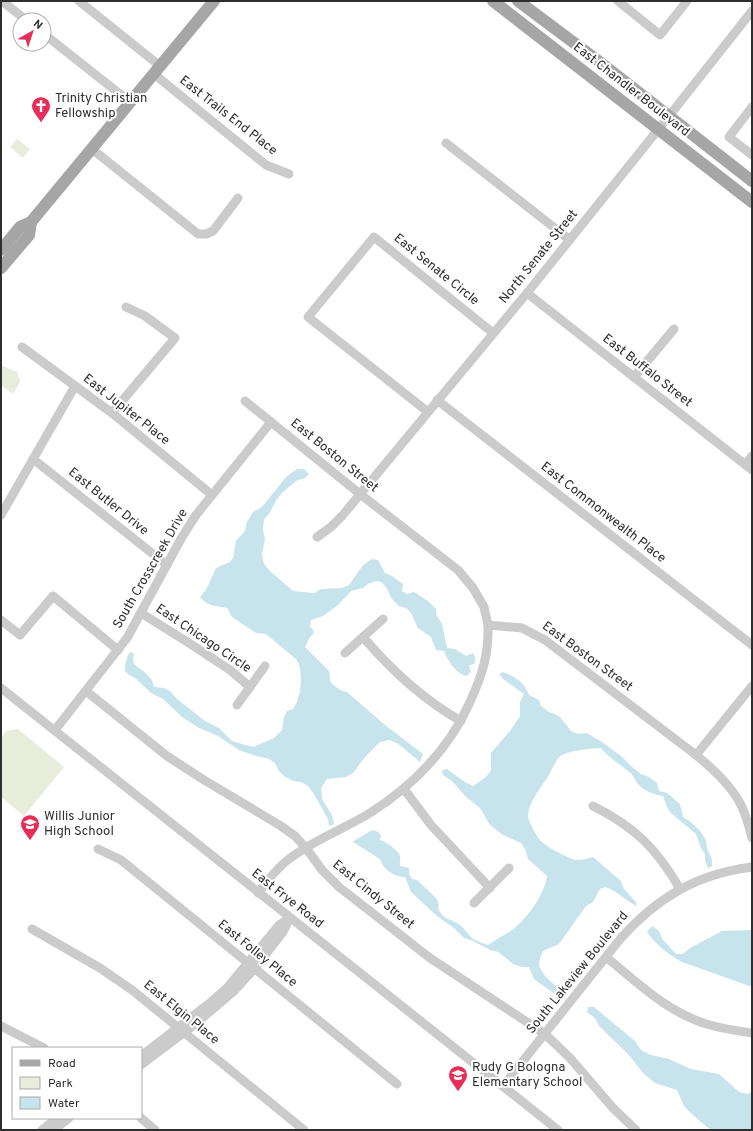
<svg xmlns="http://www.w3.org/2000/svg" width="753" height="1131" font-family="Overpass,sans-serif">
	<rect width="100%" height="100%" fill="#fff"/>
	<g fill="#e7ecdb">
		<path d="M 17,139 L 30,149 L 23,158 L 10,147 Z"/>
		<path d="M 1,365 L 17,372 L 20,382 L 13,394 L 1,385 Z"/>
		<path d="M 18,729 L 64,767 L 24,816 L 1,797 L 1,738 L 6,731 Z"/>
	</g>
	<g fill="#c7e3ec">
		<path d="M 297,469 L 304,469 L 309,474 L 305,478 L 296,481 L 282,493 L 277,499 L 269,514 L 264,519 L 263,530 L 265,539 L 262,555 L 264,564 L 270,571 L 293,591 L 314,593 L 321,589 L 342,588 L 349,585 L 363,565 L 372,559 L 378,560 L 385,573 L 392,576 L 403,584 L 402,591 L 407,594 L 414,592 L 428,601 L 436,609 L 436,614 L 442,624 L 447,648 L 455,649 L 466,656 L 473,653 L 475,657 L 475,663 L 469,666 L 471,671 L 467,676 C 457,675 447,660 444,651 L 436,650 L 431,637 L 418,628 L 411,613 L 406,608 L 399,606 L 392,599 L 386,587 L 381,582 L 376,581 L 368,584 L 363,588 L 351,591 L 338,605 L 323,616 L 311,620 L 310,626 L 314,632 L 309,639 L 305,647 L 329,671 L 331,683 L 340,690 L 347,692 L 385,725 L 423,754 L 420,762 L 397,743 L 389,740 L 380,742 L 365,757 L 353,773 L 346,777 L 327,779 L 321,788 L 322,799 L 332,815 L 334,824 L 329,826 L 328,819 L 324,812 L 314,794 L 308,786 L 301,782 L 293,781 L 285,777 L 279,771 L 275,763 L 269,759 L 253,755 L 239,750 L 218,736 L 199,728 L 182,717 L 163,699 L 151,693 L 135,678 L 129,675 L 125,671 L 125,665 L 128,655 L 131,652 L 134,654 L 133,658 L 134,664 C 142,671 152,675 154,687 L 164,688 L 170,691 L 177,699 L 205,721 L 219,728 L 232,741 L 253,747 L 274,738 L 282,730 L 284,717 L 287,711 L 293,709 L 297,702 L 300,691 L 301,680 L 300,668 L 297,660 L 266,634 L 256,633 L 232,617 L 227,608 C 216,606 207,606 200,597 L 206,590 L 216,568 L 230,562 L 233,558 L 236,541 L 245,531 L 247,522 L 253,512 L 262,507 L 286,477 Z"/>
		<path d="M 503,672 C 515,677 524,681 529,695 L 539,700 L 541,706 L 549,712 L 555,714 L 560,717 L 571,731 L 578,734 L 587,733 L 602,742 L 621,756 L 632,767 L 641,774 L 649,777 L 657,783 L 659,791 L 667,793 L 680,804 L 683,817 C 692,822 702,831 706,841 C 707,843 706,846 707,848 C 709,854 713,858 712,866 L 708,868 L 705,860 L 705,854 L 701,848 L 696,834 L 671,813 L 667,807 L 663,796 C 654,795 644,791 638,784 C 634,779 633,774 628,771 C 618,763 609,758 601,748 C 592,748 570,751 562,755 C 556,758 551,772 547,778 C 540,789 529,801 528,816 C 528,821 537,836 540,840 C 545,846 570,860 578,860 C 583,860 588,858 593,857 L 621,881 L 624,889 L 636,902 L 637,906 C 625,901 618,891 605,887 L 600,889 L 593,902 L 586,906 L 559,944 L 543,951 L 540,958 L 539,966 L 545,976 L 560,990 L 556,995 L 534,979 L 529,967 L 522,967 L 513,964 L 498,952 L 490,950 L 473,941 L 464,938 L 454,928 L 438,917 L 411,892 L 405,877 C 395,877 383,870 380,859 L 353,842 C 357,838 360,838 364,835 C 371,830 375,828 381,835 L 380,840 C 385,841 399,851 400,856 C 401,859 399,863 400,866 L 409,868 L 409,874 L 412,879 L 417,880 L 437,899 L 439,905 L 438,909 C 446,922 451,918 460,925 C 465,929 467,933 471,937 C 475,941 483,943 488,945 C 498,938 510,933 519,924 C 531,913 545,892 547,876 L 528,859 L 525,849 L 521,843 L 503,835 L 490,825 L 480,808 L 466,797 L 452,781 L 443,775 L 442,770 L 447,769 L 465,782 L 473,786 L 486,777 L 491,770 L 491,753 L 510,731 L 520,716 L 520,702 L 524,694 L 503,679 L 499,674 Z"/>
		<path d="M 652,926 L 659,931 L 663,940 L 676,954 L 683,954 L 690,948 L 722,931 L 752,930 L 752,987 L 682,962 C 668,954 656,945 647,932 Z"/>
		<path d="M 588,1007 L 594,1007 L 635,1041 L 641,1050 L 651,1055 L 669,1059 L 691,1069 L 719,1074 L 739,1092 L 748,1094 L 752,1091 L 752,1130 L 713,1130 L 708,1128 L 694,1116 L 684,1106 L 677,1090 L 655,1083 L 644,1074 L 628,1054 L 599,1026 L 595,1018 L 587,1012 Z"/>
	</g>
	<g fill="none" stroke-linecap="round" stroke-linejoin="round">
		<g stroke="#cbcbcb" stroke-width="9">
			<path d="M 2,1 L 26,20"/>
			<path d="M 79,1 L 160,66"/>
			<path d="M 618,1 L 660,35 L 687,1"/>
			<path d="M 44,34 L 130,102"/>
			<path d="M 154,74 L 266,165 L 289,174"/>
			<path d="M 752,107 L 729,137 L 752,155"/>
			<path d="M 446,143 L 570,240"/>
			<path d="M 92,149 L 198,234 L 206,234 L 213,231 L 238,198"/>
			<path d="M 527,293 L 752,470"/>
			<path d="M 22,347 L 112,413 L 212,495"/>
			<path d="M 634,377 L 674,329"/>
			<path d="M 437,400 L 752,645"/>
			<path d="M 245,401 L 360,494 L 458,570 L 473,588 L 484,607 L 488,625 L 522,628 L 545,640 L 696,755 C 712,768 730,784 740,803 C 746,814 749,826 752,838"/>
			<path d="M 428,412 L 308,317 L 374,237 L 493,333"/>
			<path d="M 112,413 L 175,338 L 145,316 L 126,307"/>
			<path d="M 33,459 L 167,565"/>
			<path d="M 746,464 L 752,456"/>
			<path d="M 1,515 L 75,386"/>
			<path d="M 317,537 L 331,527 L 342,516 L 527,293 L 677,106 L 752,11"/>
			<path d="M 141,613 L 189,643 L 230,670 L 250,687"/>
			<path d="M 1,620 L 20,635 L 53,596 L 118,650"/>
			<path d="M 363,637 C 392,671 422,699 461,721"/>
			<path d="M 345,653 L 383,619"/>
			<path d="M 1,688 L 558,1130"/>
			<path d="M 86,691 L 167,756 L 204,780 L 281,826 L 295,836 L 306,848 L 322,870 L 339,887 L 430,958 L 545,1034 L 570,1058 L 613,1108 L 636,1130"/>
			<path d="M 237,705 L 265,666"/>
			<path d="M 55,730 L 127,638 L 182,537 L 196,515 L 271,422"/>
			<path d="M 696,755 L 752,686"/>
			<path d="M 404,789 L 431,825 L 490,888"/>
			<path d="M 593,806 C 635,827 657,849 680,889"/>
			<path d="M 98,849 L 121,860 L 397,1084"/>
			<path d="M 258,893 C 267,881 277,868 289,859 C 313,840 344,829 370,813 C 414,785 449,749 470,702 C 483,673 489,654 488,623"/>
			<path d="M 474,903 L 509,868"/>
			<path d="M 32,929 L 100,968 L 132,990 L 304,1130"/>
			<path d="M 606,957 C 638,983 669,1014 710,1025 C 724,1029 738,1031 752,1033"/>
			<path d="M 1,1026 L 44,1048"/>
			<path d="M 141,1056 L 211,1002 L 226,989 L 279,925 L 290,918"/>
			<path d="M 141,1065 L 194,1025 L 234,991 L 255,968 L 283,932 L 290,918"/>
			<path d="M 503,1086 L 621,938 C 658,897 697,874 752,867"/>
			<path d="M 141,1118 L 155,1130"/>
			<path d="M 42,1130 L 57,1118"/>
			<path d="M 54,1130 L 69,1118"/>
		</g>
		<g stroke="#a6a6a6" stroke-width="12">
			<path d="M 493,1 L 752,202"/>
			<path d="M 518,1 L 601,63 L 752,181"/>
			<path d="M 1,250 L 20,227 L 31,222 L 214,1"/>
			<path d="M 1,268 L 29,235 L 31,222"/>
		</g>
	</g>
	<defs>
		<symbol id="church-pin" viewBox="-11 -11 22 30"><path d="M0 17L-7.5 6A9.5 9.5 0 1 1 7.5 6Z" fill="#e72e58" stroke="#fff"/><path d="M-1.2-6h2.4v3.5h3.3v2.4h-3.3V6h-2.4V-.1h-3.3v-2.4h3.3Z" fill="#fff"/></symbol>
		<symbol id="school-pin" viewBox="-11 -11 22 30"><path d="M0 17L-7.5 6A9.5 9.5 0 1 1 7.5 6Z" fill="#e72e58" stroke="#fff"/><path d="M0-5L7-2L0 1L-7-2ZM-4 1L0 2.5L4 1V4Q0 6-4 4Z" fill="#fff"/></symbol>
	</defs>
	<g fill-rule="evenodd">
		<use href="#church-pin" x="30" y="95" width="22" height="30"/>
		<use href="#school-pin" x="19" y="813" width="22" height="30"/>
		<use href="#school-pin" x="447" y="1064" width="22" height="30"/>
	</g>
	<g text-anchor="middle" dominant-baseline="central" stroke-width="4" stroke-linejoin="round" paint-order="stroke">
		<g font-size="13" fill="#2e2e2e" stroke="#fff">
			<text transform="translate(631 90) rotate(38)">East Chandler Boulevard</text>
			<text transform="translate(228 116) rotate(38)">East Trails End Place</text>
			<text transform="translate(539 257) rotate(-51)">North Senate Street</text>
			<text transform="translate(436 270) rotate(39)">East Senate Circle</text>
			<text transform="translate(647 371) rotate(38)">East Buffalo Street</text>
			<text transform="translate(126 410) rotate(38)">East Jupiter Place</text>
			<text transform="translate(334 456) rotate(39)">East Boston Street</text>
			<text transform="translate(108 502) rotate(39)">East Butler Drive</text>
			<text transform="translate(603 513) rotate(38)">East Commonwealth Place</text>
			<text transform="translate(151 569) rotate(-60)">South Crosscreek Drive</text>
			<text transform="translate(203 639) rotate(34)">East Chicago Circle</text>
			<text transform="translate(587 657) rotate(36)">East Boston Street</text>
			<text transform="translate(373 895) rotate(39)">East Cindy Street</text>
			<text transform="translate(287 899) rotate(38)">East Frye Road</text>
			<text transform="translate(257 954) rotate(39)">East Folley Place</text>
			<text transform="translate(578 973) rotate(-51)">South Lakeview Boulevard</text>
			<text transform="translate(181 1013) rotate(39)">East Elgin Place</text>
		</g>
		<g font-size="13" fill="#2e2e2e" stroke="#fff" text-anchor="start">
			<text x="55" y="99">Trinity Christian<tspan x="55" dy="15">Fellowship</tspan></text>
			<text x="44" y="817">Willis Junior<tspan x="44" dy="15">High School</tspan></text>
			<text x="472" y="1068">Rudy G Bologna<tspan x="472" dy="15">Elementary School</tspan></text>
		</g>
	</g>
	<rect width="753" height="1131" fill="none" stroke="#2e2e2e" stroke-width="4"/>
	<rect x="12" y="1047" width="130" height="72" fill="#ffffff" stroke="#ababab"/>
	<rect x="20" y="1060" width="20" height="6" fill="#a6a6a6" stroke="#ababab"/>
	<text x="48" y="1067" font-size="12" fill="#2e2e2e">Road</text>
	<rect x="20" y="1077" width="20" height="12" fill="#e7ecdb" stroke="#ababab"/>
	<text x="48" y="1087" font-size="12" fill="#2e2e2e">Park</text>
	<rect x="20" y="1097" width="20" height="12" fill="#c7e3ec" stroke="#ababab"/>
	<text x="48" y="1107" font-size="12" fill="#2e2e2e">Water</text>
	<g transform="translate(32 32) rotate(39)"><circle r="19" fill="#ffffff" stroke="#ababab"/>
	<path d="M0-3L7 15L0 10L-7 15Z" fill="#e72e58"/>
	<text y="-6" font-size="11" font-weight="bold" text-anchor="middle" fill="#2e2e2e">N</text>
	</g>
</svg>
